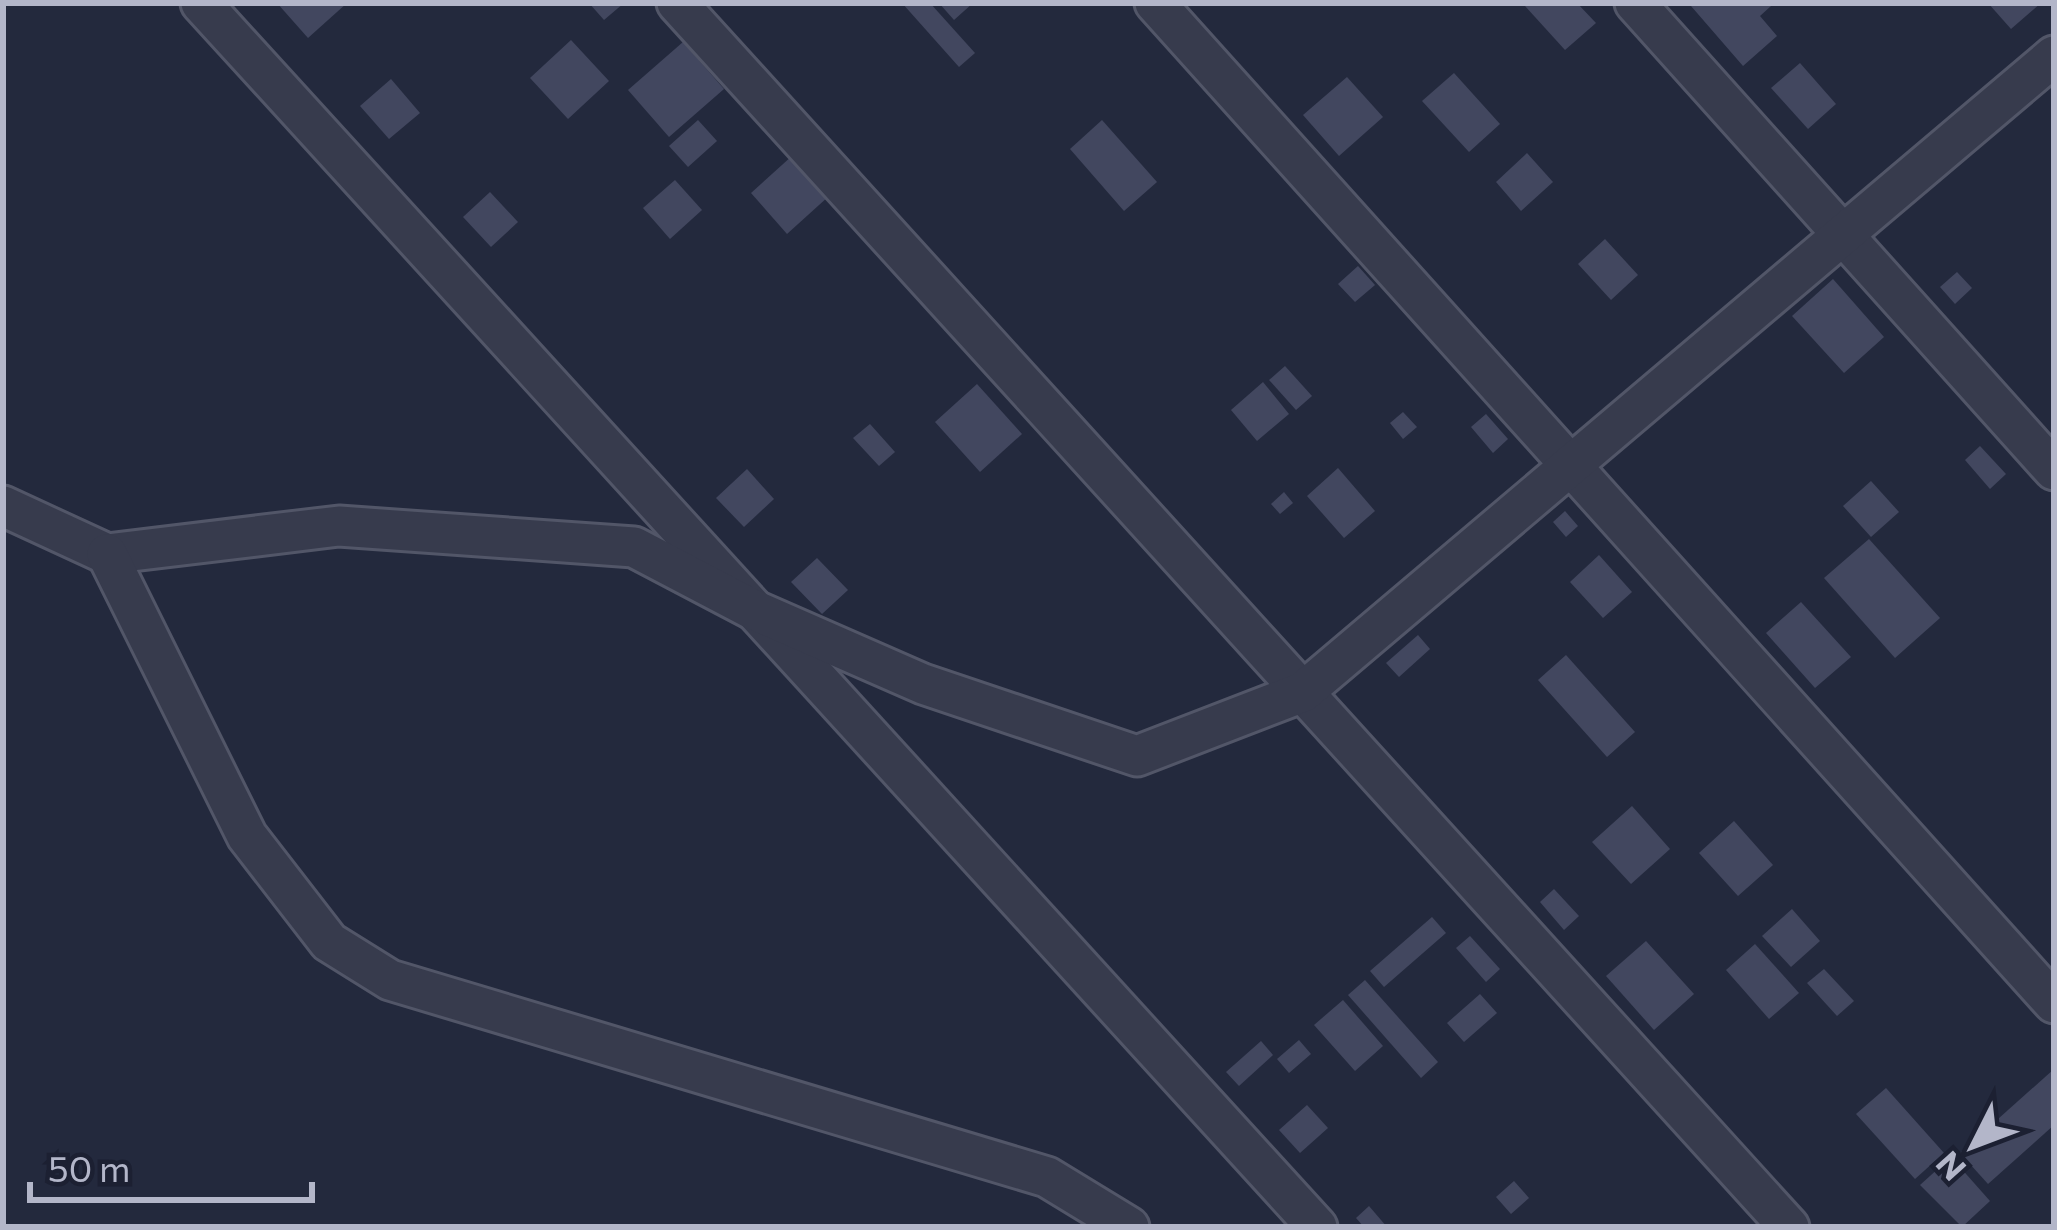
<svg xmlns="http://www.w3.org/2000/svg" width="2057" height="1230" font-family="Commissioner,sans-serif">
	<rect width="100%" height="100%" fill="#23293d"/>
	<g fill="#42475f">
		<path d="M 277,3 L 347,3 L 308,38 Z"/>
		<path d="M 589,3 L 624,3 L 604,20 Z"/>
		<path d="M 902,3 L 930,3 L 975,53 L 959,67 Z"/>
		<path d="M 939,3 L 973,3 L 954,20 Z"/>
		<path d="M 1527,3 L 1577,3 L 1596,23 L 1565,50 L 1525,6 Z"/>
		<path d="M 1694,3 L 1768,3 L 1771,6 L 1760,16 L 1777,36 L 1743,66 L 1691,6 Z"/>
		<path d="M 1988,3 L 2041,3 L 2011,29 Z"/>
		<path d="M 571,40 L 609,81 L 568,119 L 530,78 Z"/>
		<path d="M 683,42 L 724,89 L 669,137 L 628,90 Z"/>
		<path d="M 1800,63 L 1836,104 L 1808,129 L 1771,88 Z"/>
		<path d="M 1454,73 L 1500,124 L 1469,152 L 1422,101 Z"/>
		<path d="M 1347,77 L 1383,117 L 1339,156 L 1303,115 Z"/>
		<path d="M 391,79 L 420,113 L 389,139 L 360,106 Z"/>
		<path d="M 698,120 L 717,141 L 688,167 L 669,146 Z"/>
		<path d="M 1102,120 L 1157,182 L 1124,211 L 1070,149 Z"/>
		<path d="M 1527,153 L 1553,182 L 1521,211 L 1496,182 Z"/>
		<path d="M 793,155 L 829,196 L 787,234 L 751,193 Z"/>
		<path d="M 675,180 L 702,210 L 670,239 L 643,208 Z"/>
		<path d="M 490,192 L 518,222 L 491,247 L 463,217 Z"/>
		<path d="M 1605,239 L 1638,275 L 1611,300 L 1578,264 Z"/>
		<path d="M 1358,266 L 1375,285 L 1355,302 L 1338,284 Z"/>
		<path d="M 1957,272 L 1972,288 L 1955,304 L 1940,287 Z"/>
		<path d="M 1833,279 L 1884,337 L 1844,373 L 1792,316 Z"/>
		<path d="M 1285,366 L 1312,396 L 1296,410 L 1269,380 Z"/>
		<path d="M 1263,382 L 1289,414 L 1257,441 L 1231,410 Z"/>
		<path d="M 977,384 L 1022,434 L 980,472 L 935,422 Z"/>
		<path d="M 1403,412 L 1417,427 L 1403,439 L 1390,423 Z"/>
		<path d="M 1486,414 L 1508,439 L 1493,453 L 1471,427 Z"/>
		<path d="M 870,424 L 895,452 L 879,466 L 853,438 Z"/>
		<path d="M 1980,446 L 2006,474 L 1990,489 L 1965,460 Z"/>
		<path d="M 1338,468 L 1375,511 L 1344,538 L 1307,496 Z"/>
		<path d="M 747,469 L 774,499 L 744,527 L 716,498 Z"/>
		<path d="M 1871,481 L 1899,512 L 1871,537 L 1843,506 Z"/>
		<path d="M 1284,492 L 1293,503 L 1280,514 L 1271,504 Z"/>
		<path d="M 1565,511 L 1578,526 L 1566,537 L 1553,522 Z"/>
		<path d="M 1869,539 L 1940,618 L 1895,658 L 1824,578 Z"/>
		<path d="M 1599,555 L 1632,592 L 1603,618 L 1570,582 Z"/>
		<path d="M 817,558 L 848,590 L 822,614 L 791,582 Z"/>
		<path d="M 1801,602 L 1851,657 L 1815,688 L 1766,633 Z"/>
		<path d="M 1418,635 L 1430,649 L 1399,677 L 1386,663 Z"/>
		<path d="M 1566,655 L 1635,732 L 1607,757 L 1538,680 Z"/>
		<path d="M 1632,806 L 1670,849 L 1631,884 L 1592,842 Z"/>
		<path d="M 1734,821 L 1773,865 L 1738,896 L 1699,853 Z"/>
		<path d="M 1554,889 L 1579,916 L 1564,930 L 1540,902 Z"/>
		<path d="M 1792,909 L 1820,941 L 1791,967 L 1762,936 Z"/>
		<path d="M 1432,917 L 1446,933 L 1384,987 L 1370,971 Z"/>
		<path d="M 1470,936 L 1500,969 L 1486,982 L 1456,948 Z"/>
		<path d="M 1646,941 L 1694,994 L 1654,1030 L 1606,976 Z"/>
		<path d="M 1755,944 L 1799,993 L 1769,1019 L 1726,970 Z"/>
		<path d="M 1824,969 L 1854,1001 L 1837,1016 L 1807,983 Z"/>
		<path d="M 1365,980 L 1438,1062 L 1421,1078 L 1348,995 Z"/>
		<path d="M 1480,994 L 1497,1013 L 1464,1042 L 1447,1023 Z"/>
		<path d="M 1343,1000 L 1383,1046 L 1355,1071 L 1314,1025 Z"/>
		<path d="M 1299,1040 L 1311,1054 L 1289,1073 L 1277,1059 Z"/>
		<path d="M 1261,1041 L 1273,1055 L 1239,1086 L 1226,1072 Z"/>
		<path d="M 2054,1069 L 2054,1125 L 1988,1184 L 1960,1153 Z"/>
		<path d="M 1886,1088 L 1944,1153 L 1915,1179 L 1856,1114 Z"/>
		<path d="M 1307,1105 L 1328,1128 L 1300,1153 L 1279,1130 Z"/>
		<path d="M 1951,1157 L 1990,1201 L 1962,1227 L 1920,1185 Z"/>
		<path d="M 1514,1181 L 1529,1198 L 1511,1214 L 1496,1197 Z"/>
		<path d="M 1369,1206 L 1387,1227 L 1364,1227 L 1356,1218 Z"/>
	</g>
	<g fill="none" stroke-linecap="round" stroke-linejoin="round">
		<defs>
			<g id="minor">
				<path d="M 201,3 L 1317,1227"/>
				<path d="M 677,3 L 1789,1227"/>
				<path d="M 1155,3 L 2054,1003"/>
				<path d="M 1635,3 L 2054,470"/>
				<path d="M 3,506 L 107,554 L 339,526 L 634,547 L 754,610 L 923,684 L 1137,756 L 1303,692 L 2054,56"/>
				<path d="M 107,554 L 247,836 L 329,942 L 390,980 L 1047,1177 L 1129,1227"/>
			</g>
		</defs>
		<use href="#minor" stroke="#525668" stroke-width="45"/>
		<use href="#minor" stroke="#373b4d" stroke-width="39"/>
	</g>
	<rect width="2057" height="1230" fill="none" stroke="#b3b6c9" stroke-width="12"/>
	<g transform="translate(1973 1146) rotate(228)" stroke="#1c2032" stroke-width="9" paint-order="stroke">
	<path d="M0-9L21 45L0 30L-21 45Z" fill="#b3b6c9"/>
	<text y="-18" font-size="33" font-weight="bold" text-anchor="middle" fill="#b3b6c9">N</text>
	</g>
	<path d="M30 1182v18h282v-18" fill="none" stroke="#b3b6c9" stroke-width="6"/>
	<text x="48" y="1182" font-size="36" fill="#b3b6c9" stroke="#1c2032" stroke-width="9" paint-order="stroke">50 m</text>
</svg>
